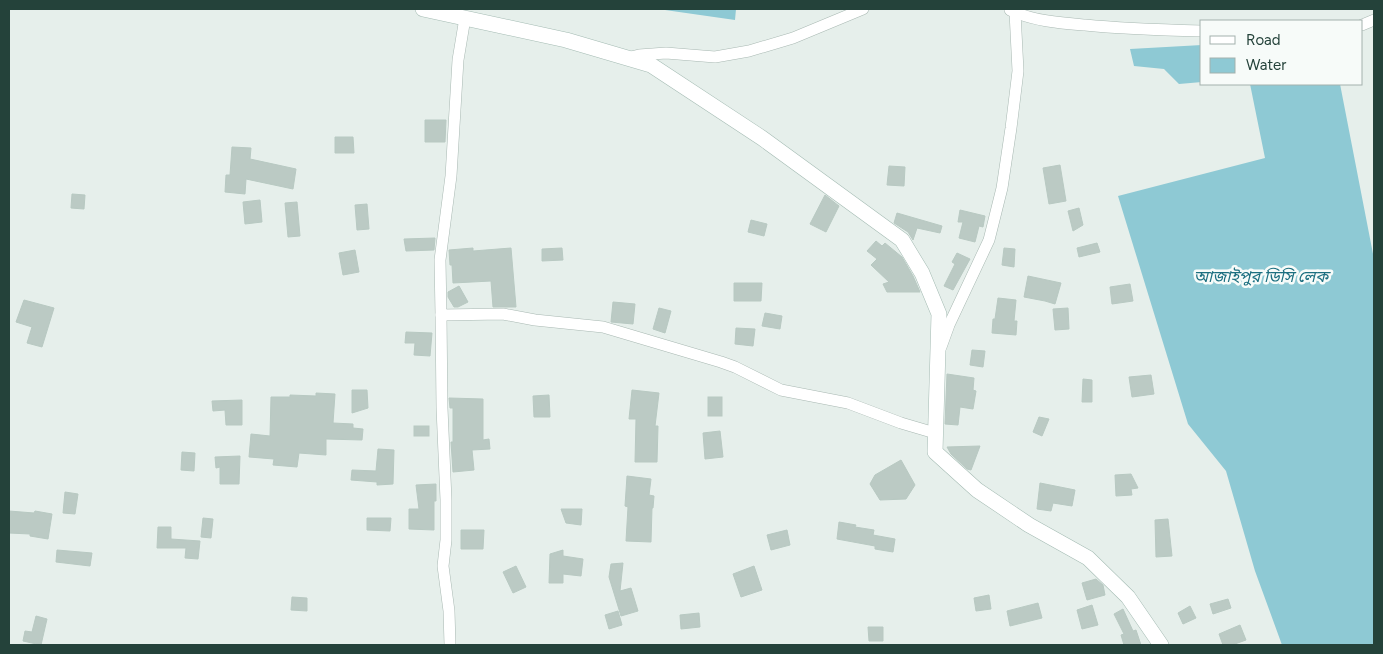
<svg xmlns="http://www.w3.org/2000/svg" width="1383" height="654" font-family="Figtree,'Noto Sans Bengali',sans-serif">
	<rect width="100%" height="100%" fill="#e6efeb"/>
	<g fill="#8ec9d4">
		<path d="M 658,9 L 736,9 L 735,20 Z"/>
		<path d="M 1202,45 L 1202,82 L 1179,84 L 1164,69 L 1134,66 L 1130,49 Z"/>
		<path d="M 1250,84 L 1340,84 L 1374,259 L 1374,645 L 1282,645 L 1255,571 L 1226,471 L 1188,424 L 1118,196 L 1265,158 Z"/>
	</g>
	<g fill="#bbcac4" stroke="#b8c9c2">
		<path d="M 425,120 L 446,120 L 445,142 L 425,142 Z"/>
		<path d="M 335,137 L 353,137 L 354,153 L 335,153 Z"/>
		<path d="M 232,147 L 251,148 L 250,159 L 296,169 L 293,189 L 246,179 L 245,194 L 225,192 L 226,175 L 230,175 Z"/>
		<path d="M 1060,165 L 1066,201 L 1049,204 L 1043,168 Z"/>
		<path d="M 889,166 L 905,167 L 904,186 L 887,185 Z"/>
		<path d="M 72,194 L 85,195 L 84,209 L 71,208 Z"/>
		<path d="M 825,195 L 839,206 L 826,232 L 810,224 Z"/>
		<path d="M 260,200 L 262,222 L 245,224 L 243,202 Z"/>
		<path d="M 297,202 L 300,236 L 288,237 L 285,203 Z"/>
		<path d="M 367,204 L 369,229 L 357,230 L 355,205 Z"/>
		<path d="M 1079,208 L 1083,225 L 1073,231 L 1068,211 Z"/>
		<path d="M 960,210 L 985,216 L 983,227 L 979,226 L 975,242 L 959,238 L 963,222 L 958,222 Z"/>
		<path d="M 897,213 L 942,226 L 940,233 L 917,228 L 913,240 L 908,232 L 894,223 Z"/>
		<path d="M 751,220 L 767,224 L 764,236 L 748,232 Z"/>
		<path d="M 435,238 L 434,250 L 406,251 L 404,239 Z"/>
		<path d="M 876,241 L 882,246 L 885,243 L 902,257 L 913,276 L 920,292 L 887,292 L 883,284 L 889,282 L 871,265 L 877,259 L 867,251 Z"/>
		<path d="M 1097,243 L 1100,252 L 1079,257 L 1077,248 Z"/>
		<path d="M 473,248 L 473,251 L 511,248 L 516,307 L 493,307 L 491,281 L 453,283 L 452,265 L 450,265 L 449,250 Z"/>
		<path d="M 562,248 L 563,260 L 542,261 L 542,249 Z"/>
		<path d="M 1004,248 L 1015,249 L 1014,267 L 1002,265 Z"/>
		<path d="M 355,250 L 359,272 L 343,275 L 339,253 Z"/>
		<path d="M 957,253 L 970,259 L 953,290 L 944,286 L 955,264 L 952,262 Z"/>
		<path d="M 1028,276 L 1061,283 L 1055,304 L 1045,301 L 1024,297 Z"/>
		<path d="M 734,283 L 762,283 L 761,301 L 734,301 Z"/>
		<path d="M 1130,284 L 1133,301 L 1112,304 L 1110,287 Z"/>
		<path d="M 459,286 L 468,302 L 458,307 L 454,307 L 448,297 L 448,292 Z"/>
		<path d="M 998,298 L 1016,300 L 1014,321 L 1017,321 L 1016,335 L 992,333 L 993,319 L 995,319 Z"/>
		<path d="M 24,300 L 54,308 L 42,347 L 27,343 L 32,327 L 16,322 Z"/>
		<path d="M 613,302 L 635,304 L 633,324 L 611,322 Z"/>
		<path d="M 659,308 L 671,311 L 665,333 L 653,329 Z"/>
		<path d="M 1068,308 L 1069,329 L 1055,330 L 1053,309 Z"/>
		<path d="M 765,313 L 782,316 L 780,329 L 762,326 Z"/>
		<path d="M 736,328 L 755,329 L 753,346 L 735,344 Z"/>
		<path d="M 406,332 L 432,333 L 430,356 L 414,355 L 415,343 L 405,343 Z"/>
		<path d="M 972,350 L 985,351 L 983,367 L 970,365 Z"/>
		<path d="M 947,374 L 974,378 L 973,390 L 976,391 L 973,409 L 960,407 L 958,425 L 945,424 Z"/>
		<path d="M 1151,375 L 1154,394 L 1132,397 L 1129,377 Z"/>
		<path d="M 1083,379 L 1092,380 L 1092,402 L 1082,402 Z"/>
		<path d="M 352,390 L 367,390 L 368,408 L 352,413 Z"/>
		<path d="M 632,390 L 659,393 L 655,426 L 658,426 L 657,462 L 635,462 L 636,419 L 629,419 Z"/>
		<path d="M 316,393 L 335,394 L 333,423 L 353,424 L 353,428 L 363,429 L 362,440 L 326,439 L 326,455 L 299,453 L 297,467 L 273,465 L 274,459 L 249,457 L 251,434 L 270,436 L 271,397 L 290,397 L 290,395 L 316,396 Z"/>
		<path d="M 549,395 L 550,417 L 534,417 L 533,396 Z"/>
		<rect x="708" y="397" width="14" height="19"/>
		<path d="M 449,398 L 483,399 L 483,440 L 489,439 L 490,449 L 472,450 L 474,470 L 453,472 L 451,442 L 453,442 L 453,408 L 450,408 Z"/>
		<path d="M 242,400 L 242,425 L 226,425 L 225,410 L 213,411 L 212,401 Z"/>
		<path d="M 1039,417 L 1049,419 L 1042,436 L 1033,432 Z"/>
		<rect x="414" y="426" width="15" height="10"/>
		<path d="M 720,431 L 723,457 L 705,459 L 703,433 Z"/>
		<path d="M 980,446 L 971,470 L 967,469 L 951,454 L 947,447 Z"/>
		<path d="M 378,449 L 394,450 L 393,484 L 377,485 L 377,482 L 351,480 L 352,470 L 376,471 Z"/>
		<path d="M 182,452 L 195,453 L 194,471 L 181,470 Z"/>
		<path d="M 240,456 L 239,484 L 220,484 L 220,467 L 216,468 L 215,457 Z"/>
		<path d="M 901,460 L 915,485 L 906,499 L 880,500 L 870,484 L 875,475 Z"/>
		<path d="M 1131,474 L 1138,488 L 1131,489 L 1132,495 L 1116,496 L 1115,475 Z"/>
		<path d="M 627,476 L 651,479 L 649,495 L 654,496 L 653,508 L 652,508 L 651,542 L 626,541 L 628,507 L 625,506 Z"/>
		<path d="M 1040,483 L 1075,490 L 1072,506 L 1053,503 L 1051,511 L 1037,509 Z"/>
		<path d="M 436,484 L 436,501 L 434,501 L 434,530 L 409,529 L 409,509 L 419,509 L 416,485 Z"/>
		<path d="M 65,492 L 78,494 L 75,514 L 63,513 Z"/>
		<path d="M 561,509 L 582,509 L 581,525 L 566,523 Z"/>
		<path d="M 9,511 L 34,513 L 35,511 L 52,514 L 48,539 L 30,536 L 30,534 L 9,533 Z"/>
		<path d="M 203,518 L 213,519 L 211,538 L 201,537 Z"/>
		<path d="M 367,518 L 391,518 L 390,531 L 367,530 Z"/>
		<path d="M 1168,519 L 1172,556 L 1156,557 L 1155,520 Z"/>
		<path d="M 839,522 L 856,525 L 855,527 L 874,530 L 873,535 L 895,539 L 893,552 L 875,549 L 875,546 L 837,539 Z"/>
		<path d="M 158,527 L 171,527 L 171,539 L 200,541 L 198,559 L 185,558 L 186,548 L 157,548 Z"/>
		<path d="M 461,530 L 484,530 L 483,549 L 461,549 Z"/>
		<path d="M 787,530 L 790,545 L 771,550 L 767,535 Z"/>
		<path d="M 57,550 L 92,553 L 90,566 L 56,562 Z"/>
		<path d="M 563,550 L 563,556 L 583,559 L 581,576 L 563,574 L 563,583 L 549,583 L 550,554 Z"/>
		<path d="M 623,563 L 620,591 L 631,588 L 638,611 L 621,616 L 609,577 L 611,564 Z"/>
		<path d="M 516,566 L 526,587 L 513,593 L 503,572 Z"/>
		<path d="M 754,566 L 762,590 L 741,597 L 733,574 Z"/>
		<path d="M 1096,579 L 1103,585 L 1105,595 L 1087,600 L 1082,583 Z"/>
		<path d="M 989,595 L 991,609 L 976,611 L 974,598 Z"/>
		<path d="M 292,597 L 307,598 L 307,611 L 291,610 Z"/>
		<path d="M 1228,599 L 1231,608 L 1213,614 L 1210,604 Z"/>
		<path d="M 1038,603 L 1042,618 L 1010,626 L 1007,611 Z"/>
		<path d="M 1092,605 L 1098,625 L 1082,629 L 1077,610 Z"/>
		<path d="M 1190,606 L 1196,618 L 1183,624 L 1178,613 Z"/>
		<path d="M 1123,609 L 1133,631 L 1136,630 L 1141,645 L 1124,645 L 1121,635 L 1124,634 L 1114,614 Z"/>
		<path d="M 618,611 L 622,625 L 609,629 L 605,615 Z"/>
		<path d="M 699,613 L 700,627 L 681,629 L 680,615 Z"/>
		<path d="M 36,616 L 47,619 L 41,645 L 23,641 L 25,631 L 32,632 Z"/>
		<path d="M 1240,625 L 1246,640 L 1232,645 L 1223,645 L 1219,634 Z"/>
		<path d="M 868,627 L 883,627 L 883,641 L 869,641 Z"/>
	</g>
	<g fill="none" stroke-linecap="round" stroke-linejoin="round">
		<defs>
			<g id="street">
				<path d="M 1010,10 C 1033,21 1060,23 1085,25 C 1124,29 1163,30 1202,31"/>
				<path d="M 465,18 L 458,60 L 451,176 L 440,260 L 441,315 L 503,314 L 535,320 L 603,327 L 721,362 L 735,367 L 781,390 L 848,403 L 901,423 L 935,433"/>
				<path d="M 1362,25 L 1374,20"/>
				<path d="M 627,58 L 639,55 L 666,53 L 715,57 L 749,51 L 793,38 L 863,9"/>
				<path d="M 441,315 L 442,408 L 446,500 L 446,540 L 443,566 L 449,611 L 450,645"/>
				<path d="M 941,347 L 949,325 L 989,240 L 1002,188 L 1011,128 L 1018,71 L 1015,12"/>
			</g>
			<path id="secondary" d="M 423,9 L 566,40 L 651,65 L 762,138 L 902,240 L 922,273 L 939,314 L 935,452 L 977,490 L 1029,525 L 1088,558 L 1128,597 L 1161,645"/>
		</defs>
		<use href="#street" stroke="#a8b8b2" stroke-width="12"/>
		<use href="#secondary" stroke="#a4bbb3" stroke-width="16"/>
		<use href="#street" stroke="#fff" stroke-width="11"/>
		<use href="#secondary" stroke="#fff" stroke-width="15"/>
	</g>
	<g text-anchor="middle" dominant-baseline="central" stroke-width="5" stroke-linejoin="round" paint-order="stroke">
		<g font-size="16" font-style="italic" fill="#1c6f80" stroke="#f7fbf9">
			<text x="1261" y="276">আজাইপুর ডিসি লেক</text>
		</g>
	</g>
	<rect width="1383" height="654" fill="none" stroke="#24423a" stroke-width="20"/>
	<rect x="1200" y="20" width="162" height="65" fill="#f7fbf9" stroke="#a3b1ad"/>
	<rect x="1210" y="36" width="25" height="8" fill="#ffffff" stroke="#a3b1ad"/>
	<text x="1246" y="45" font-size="15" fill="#24423a">Road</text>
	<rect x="1210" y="58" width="25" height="15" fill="#8ec9d4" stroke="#a3b1ad"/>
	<text x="1246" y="70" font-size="15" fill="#24423a">Water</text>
</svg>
